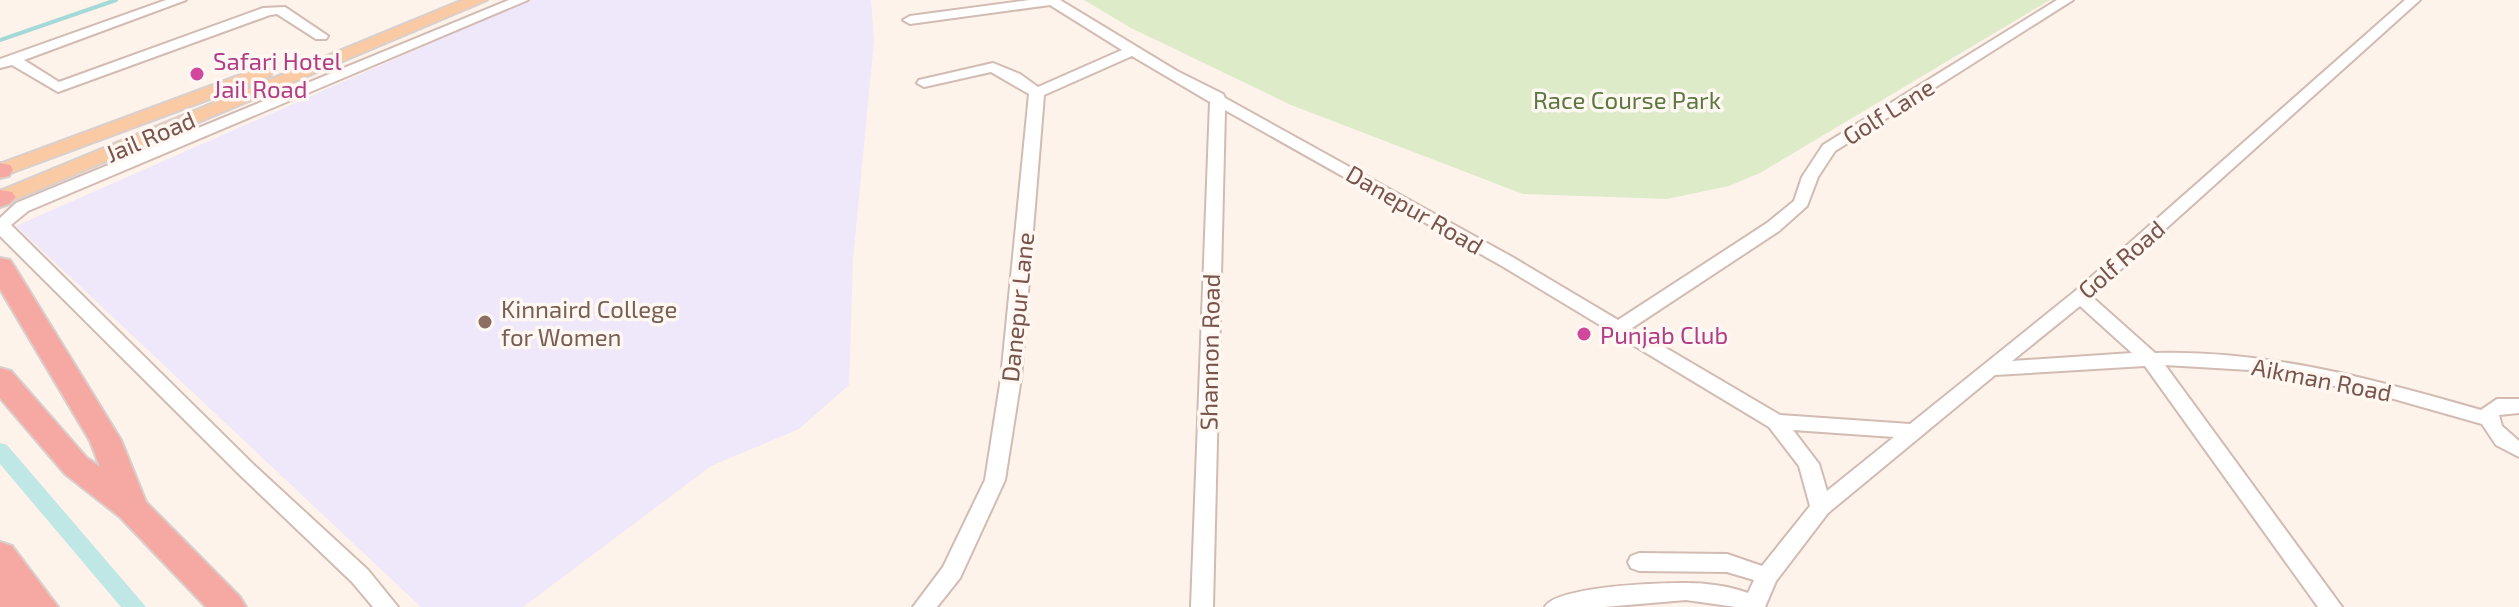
<svg xmlns="http://www.w3.org/2000/svg" width="2519" height="607" font-family="'Exo 2',sans-serif">
	<rect width="100%" height="100%" fill="#fdf3eb"/>
	<path fill="#efe7fa" d="M 529,0 L 871,0 L 874,41 L 853,260 L 849,385 L 799,429 L 711,466 L 523,607 L 421,607 L 16,226 Z"/>
	<path fill="#ddebc9" d="M 1084,0 L 2050,0 L 1760,173 L 1729,186 L 1667,199 L 1523,194 L 1291,105 L 1131,28 Z"/>
	<g fill="none" stroke-linecap="round" stroke-linejoin="round">
		<path stroke="#a5d9d7" stroke-width="4" d="M 0,40 L 116,0"/>
		<path fill="#bfe7e5" fill-rule="evenodd" d="M 0,443 L 7,445 L 146,607 L 121,607 L 0,464 Z"/>
		<defs>
			<g id="minor">
				<path d="M 166,0 L 186,0 L 24,60 L 59,82 L 263,8 L 285,7 L 328,36 L 326,39 L 316,39 L 277,14 L 270,15 L 58,92 L 12,65 L 0,68 L 0,59 Z"/>
				<path d="M 509,0 L 528,0 L 28,211 L 11,225 L 255,466 L 368,570 L 398,607 L 373,607 L 352,582 L 241,476 L 0,236 L 0,218 L 16,203 Z"/>
				<path d="M 1030,0 L 1060,0 L 1177,71 L 1223,94 L 1225,98 L 1514,258 L 1618,320 L 1767,223 L 1794,201 L 1802,177 L 1823,145 L 2057,0 L 2073,0 L 1835,151 L 1818,177 L 1807,206 L 1779,231 L 1632,328 L 1780,415 L 1910,424 L 2074,292 L 2405,0 L 2420,0 L 2091,296 L 2155,353 C 2267,350 2374,379 2481,410 L 2497,399 L 2519,399 L 2519,413 L 2499,415 L 2502,426 L 2519,441 L 2519,457 L 2496,445 L 2482,424 L 2394,399 L 2266,371 L 2165,365 L 2342,607 L 2318,607 L 2145,366 L 1995,375 L 1828,513 L 1776,581 L 1765,607 L 1736,607 L 1686,600 L 1604,607 L 1545,607 C 1556,585 1679,581 1706,584 C 1720,585 1734,588 1748,593 L 1754,580 L 1727,572 L 1639,571 L 1631,568 L 1628,562 L 1631,556 L 1639,553 L 1727,554 L 1762,566 L 1810,506 L 1799,466 L 1769,427 L 1502,266 L 1225,110 L 1213,607 L 1191,607 L 1210,102 L 1132,56 L 1044,95 L 1021,378 L 1005,480 L 960,578 L 937,607 L 913,607 L 943,567 L 985,480 L 1001,378 L 1029,94 L 991,72 L 924,87 L 917,83 L 919,80 L 993,63 L 1020,74 L 1038,87 L 1122,50 L 1050,5 L 910,24 L 903,20 L 910,16 ZM 2080,306 L 2132,353 L 2012,361 ZM 1793,430 L 1894,437 L 1827,491 L 1819,464 Z"/>
			</g>
			<g id="major">
				<path d="M 463,0 L 487,0 L 0,206 L 0,191 Z"/>
				<path d="M 262,67 L 269,69 L 272,73 L 269,77 L 0,177 L 0,164 Z"/>
			</g>
			<g id="highway">
				<path d="M 0,163 L 10,165 L 13,170 L 9,176 L 0,178 Z"/>
				<path d="M 0,190 L 12,192 L 16,197 L 9,204 L 0,207 Z"/>
				<path d="M 0,258 L 10,260 L 14,266 L 121,440 L 146,502 L 240,597 L 246,607 L 206,607 L 120,517 L 65,474 L 0,398 L 0,368 L 11,371 L 87,458 L 100,467 L 90,441 L 0,289 Z"/>
				<path d="M 0,542 L 12,546 L 58,607 L 0,607 Z"/>
			</g>
		</defs>
		<use href="#minor" stroke="#d2bbb2" stroke-width="4"/>
		<use href="#major" stroke="#d9cfcd" stroke-width="4"/>
		<use href="#highway" stroke="#d9cfcd" stroke-width="4"/>
		<use href="#minor" fill="#fff" fill-rule="evenodd"/>
		<use href="#major" fill="#facaa5" fill-rule="evenodd"/>
		<use href="#highway" fill="#f6a9a3" fill-rule="evenodd"/>
	</g>
	<g fill="#d1479c" stroke="#fff7f2" stroke-width="3">
		<circle cx="197" cy="74" r="8"/>
		<circle cx="1584" cy="334" r="8"/>
	</g>
	<circle fill="#8d6e63" stroke="#fff7f2" stroke-width="3" cx="485" cy="322" r="8"/>
	<g text-anchor="middle" dominant-baseline="central" stroke-width="7" stroke-linejoin="round" paint-order="stroke">
		<g font-size="24" fill="#b23c85" stroke="#fff7f2" text-anchor="start">
			<text x="213" y="60">Safari Hotel<tspan x="213" dy="28">Jail Road</tspan></text>
			<text x="1600" y="334">Punjab Club</text>
		</g>
		<g font-size="24" fill="#5c7841" stroke="#fff7f2">
			<text x="1627" y="99">Race Course Park</text>
		</g>
		<g font-size="24" fill="#79544d" stroke="#fff7f2">
			<text transform="translate(1888 111) rotate(-32)">Golf Lane</text>
			<text transform="translate(150 136) rotate(-23)">Jail Road</text>
			<text transform="translate(1415 209) rotate(30)">Danepur Road</text>
			<text transform="translate(2121 259) rotate(-41)">Golf Road</text>
			<text transform="translate(1017 307) rotate(-84)">Danepur Lane</text>
			<text transform="translate(1209 352) rotate(-89)">Shannon Road</text>
			<text transform="translate(2322 379) rotate(11)">Aikman Road</text>
		</g>
		<g font-size="24" fill="#785e54" stroke="#fff7f2" text-anchor="start">
			<text x="501" y="308">Kinnaird College<tspan x="501" dy="28">for Women</tspan></text>
		</g>
	</g>
</svg>
